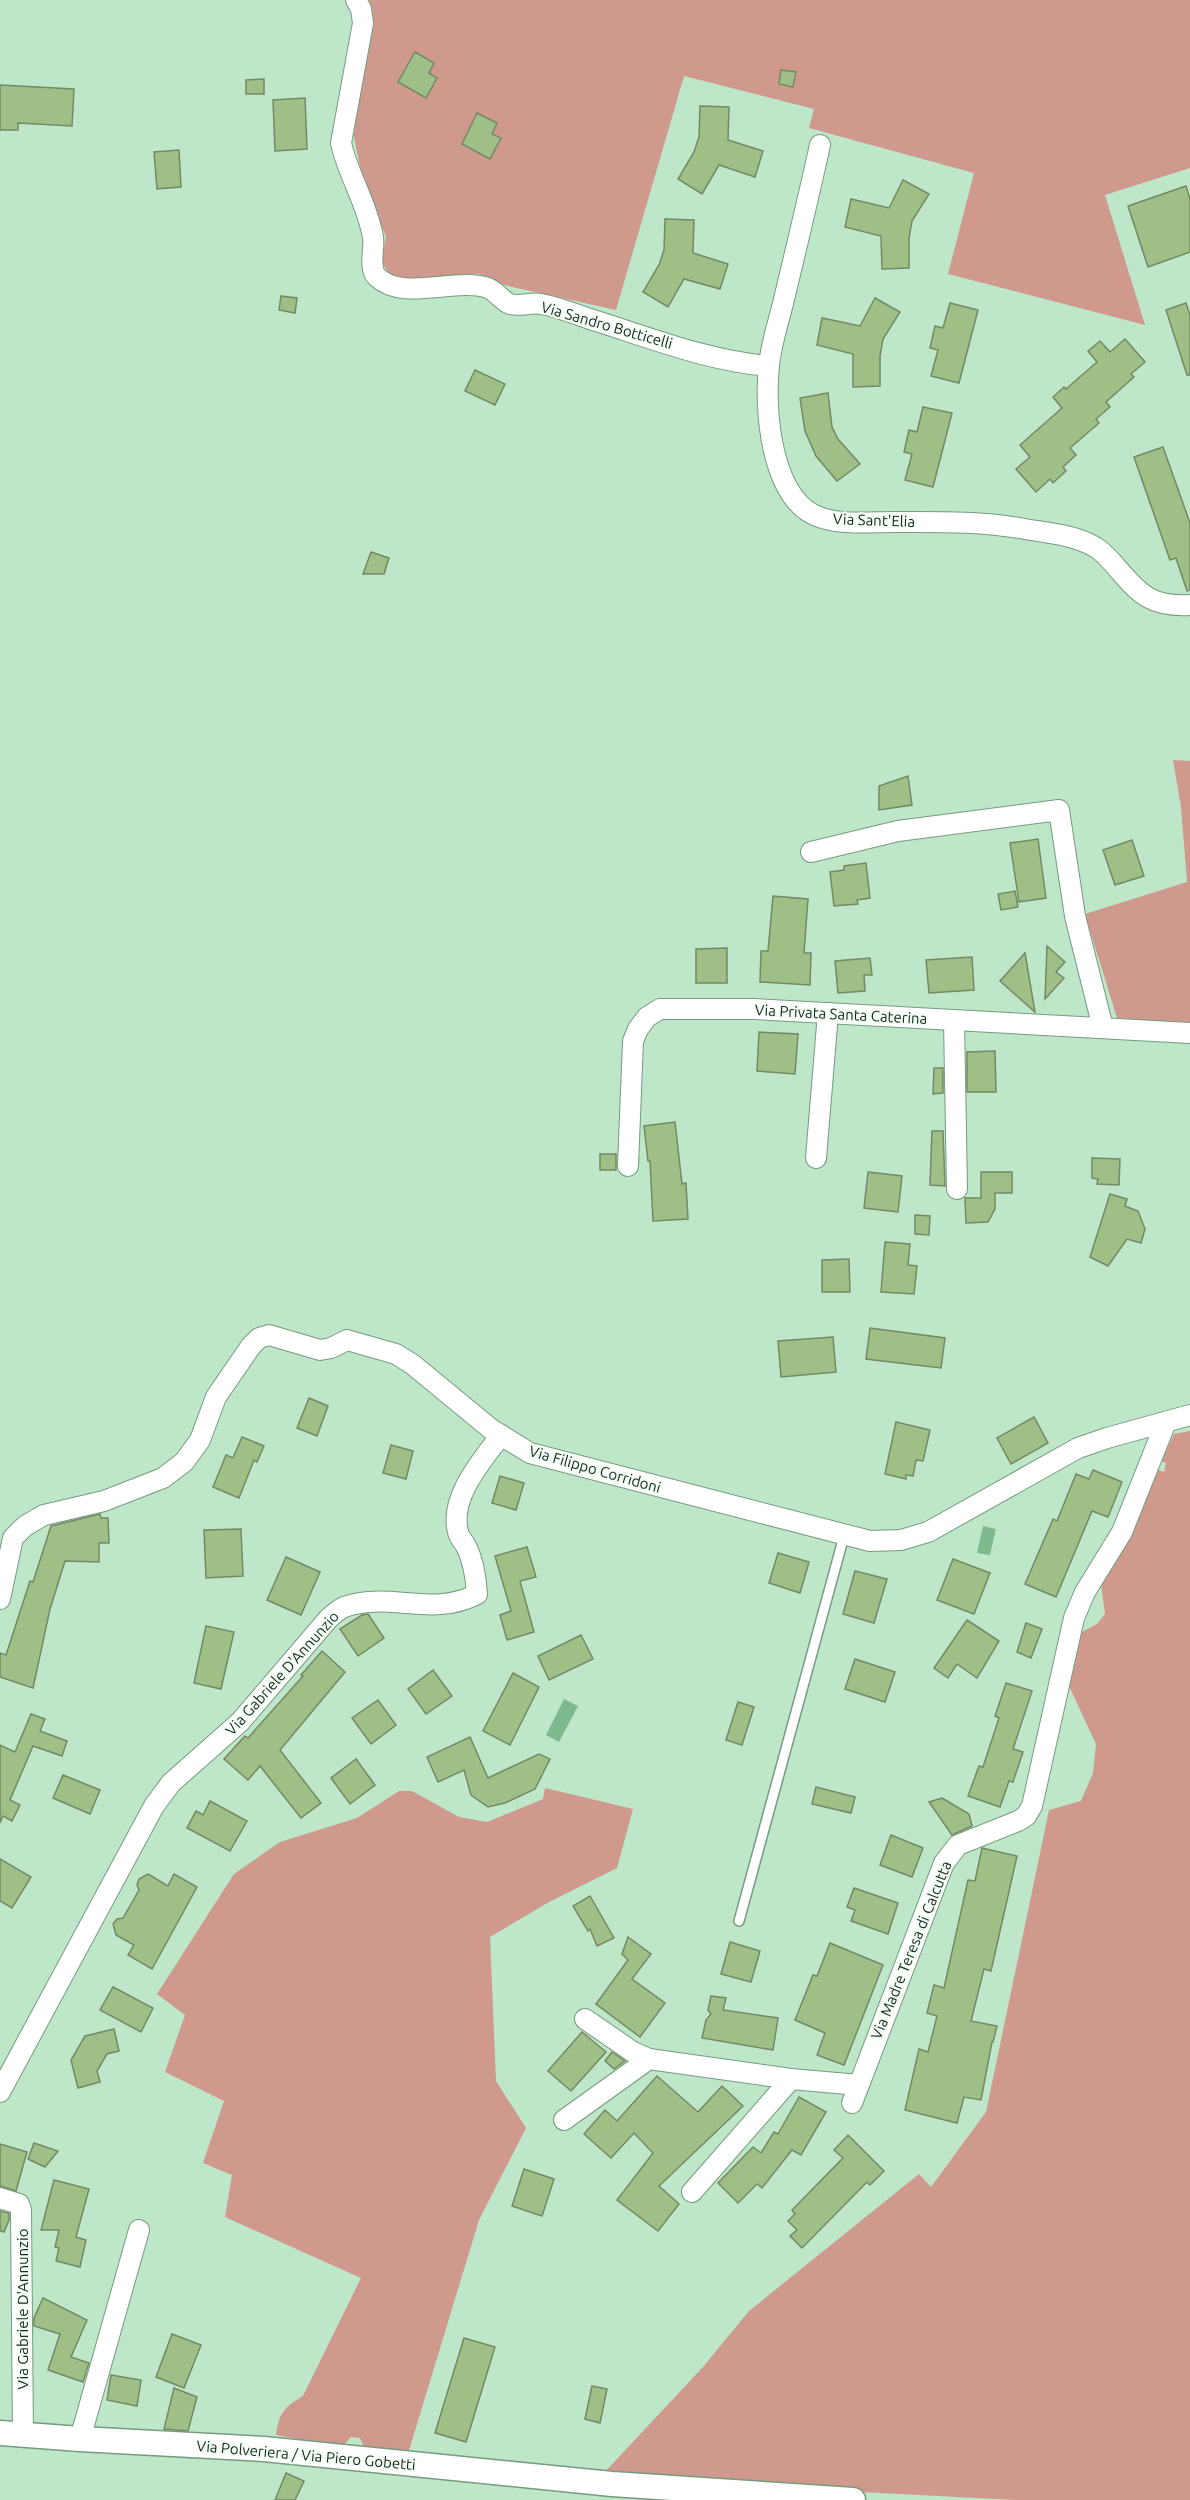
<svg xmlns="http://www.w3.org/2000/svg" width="1190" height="2500" font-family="Ubuntu,sans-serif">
	<rect width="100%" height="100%" fill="#bee6c8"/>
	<g fill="#cf998d">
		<path d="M 369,0 L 1190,0 L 1190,168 L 1105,195 L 1145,325 L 948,274 L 974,173 L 809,128 L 814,109 L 684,76 L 616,310 L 504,285 L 479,274 L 466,274 L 429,280 L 406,279 L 389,274 L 381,261 L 386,237 L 361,172 L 351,122 L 372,22 Z"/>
		<path d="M 1173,760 L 1190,761 L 1190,1024 L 1117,1018 L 1085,914 L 1187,882 L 1181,807 Z"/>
		<path d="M 1190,1431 L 1190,2500 L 1016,2500 L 801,2489 L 602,2475 L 703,2367 L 749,2311 L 919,2174 L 931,2187 L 986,2112 L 1049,1810 L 1081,1801 L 1093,1773 L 1096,1744 L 1069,1686 L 1082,1632 L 1097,1624 L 1105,1614 L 1101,1585 L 1133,1529 L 1158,1470 L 1164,1472 L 1166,1463 L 1161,1461 L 1174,1434 Z"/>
		<path d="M 545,1788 L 633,1809 L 617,1868 L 549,1902 L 490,1937 L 496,2081 L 526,2128 L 479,2220 L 407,2457 L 366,2451 L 360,2438 L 351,2437 L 342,2447 L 276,2435 C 279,2413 284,2407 303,2396 L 361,2278 L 225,2217 L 232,2175 L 203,2163 L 224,2101 L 165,2072 L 185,2015 L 157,1994 L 234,1874 L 280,1842 L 357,1818 L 399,1791 L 412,1791 L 459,1817 L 487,1822 L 543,1799 Z"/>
	</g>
	<g fill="#7fba8f">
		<path d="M 983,1526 L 996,1529 L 990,1555 L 977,1553 Z"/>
		<path d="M 564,1699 L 578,1706 L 559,1742 L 546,1735 Z"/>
	</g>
	<g fill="#9ebf85" stroke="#748965" stroke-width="1.5">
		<path d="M 415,52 L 434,63 L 429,73 L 437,78 L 426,98 L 398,82 Z"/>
		<path d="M 781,70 L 796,72 L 793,87 L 779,84 Z"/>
		<path d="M 264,79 L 264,94 L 246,94 L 246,80 Z"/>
		<path d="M 0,85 L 74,89 L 72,126 L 18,123 L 18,130 L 0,130 Z"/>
		<path d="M 305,98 L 307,149 L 275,151 L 273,100 Z"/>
		<path d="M 700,106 L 729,107 L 728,140 L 763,151 L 755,177 L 719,165 L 702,194 L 678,179 L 694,152 L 699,137 Z"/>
		<path d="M 477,113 L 497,123 L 492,134 L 501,138 L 490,159 L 462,144 Z"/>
		<path d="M 179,150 L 181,187 L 157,189 L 154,152 Z"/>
		<path d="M 903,180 L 929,194 L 912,221 L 909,238 L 909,268 L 882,269 L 881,236 L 845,227 L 851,199 L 889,208 Z"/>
		<path d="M 1186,186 L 1190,199 L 1190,252 L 1148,267 L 1128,206 Z"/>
		<path d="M 665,219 L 694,220 L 693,253 L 728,264 L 720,289 L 684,279 L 668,307 L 643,292 L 659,265 L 664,250 Z"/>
		<path d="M 281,296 L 297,298 L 295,313 L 279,310 Z"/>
		<path d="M 875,298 L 900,312 L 883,339 L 880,356 L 880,386 L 853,387 L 853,354 L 817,345 L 822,318 L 860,326 Z"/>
		<path d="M 950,303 L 978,310 L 959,383 L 931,376 L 938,350 L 930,348 L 935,326 L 943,328 Z"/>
		<path d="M 1186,303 L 1190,315 L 1190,375 L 1187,375 L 1166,310 Z"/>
		<path d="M 1125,339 L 1145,362 L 1131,374 L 1134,377 L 1106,402 L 1110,407 L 1096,419 L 1099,423 L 1070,448 L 1076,455 L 1063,467 L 1066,471 L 1053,483 L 1050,479 L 1036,492 L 1016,469 L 1030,457 L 1020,445 L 1062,408 L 1053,397 L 1064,387 L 1066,389 L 1097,362 L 1088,351 L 1100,341 L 1110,352 Z"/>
		<path d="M 475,370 L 505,384 L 495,405 L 465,391 Z"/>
		<path d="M 828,393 L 832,427 L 838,439 L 860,464 L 837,481 L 816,456 L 805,431 L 800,398 Z"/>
		<path d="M 923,407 L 952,413 L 933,487 L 905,480 L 912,454 L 904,452 L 909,430 L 917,432 Z"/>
		<path d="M 1163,447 L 1190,523 L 1190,590 L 1187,591 L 1176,558 L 1170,560 L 1134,457 Z"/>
		<path d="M 371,552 L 389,558 L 384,574 L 363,574 Z"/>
		<path d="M 908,776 L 912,805 L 879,810 L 879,786 Z"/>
		<path d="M 1038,839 L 1046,898 L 1019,902 L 1010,843 Z"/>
		<path d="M 1132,840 L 1144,876 L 1115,885 L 1103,850 Z"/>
		<path d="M 866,863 L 870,898 L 857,900 L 858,904 L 834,906 L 830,872 L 844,870 L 844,866 Z"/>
		<path d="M 1015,891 L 1018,907 L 1001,910 L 998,894 Z"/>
		<path d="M 773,896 L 808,899 L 804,953 L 811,953 L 810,985 L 760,982 L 761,951 L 768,951 Z"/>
		<path d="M 1047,946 L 1065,962 L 1056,972 L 1064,978 L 1045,999 Z"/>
		<path d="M 727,948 L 727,983 L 696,983 L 696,949 Z"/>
		<path d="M 1025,953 L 1035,1012 L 1000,981 Z"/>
		<path d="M 972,957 L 974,990 L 929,993 L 926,960 Z"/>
		<path d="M 870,958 L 872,975 L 864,975 L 865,991 L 838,993 L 835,961 Z"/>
		<path d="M 759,1032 L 798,1034 L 795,1074 L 757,1071 Z"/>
		<path d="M 995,1051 L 996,1092 L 967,1092 L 967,1052 Z"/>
		<path d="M 934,1068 L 943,1068 L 943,1093 L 933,1094 Z"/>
		<path d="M 675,1122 L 682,1184 L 686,1183 L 688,1219 L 653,1221 L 650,1161 L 648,1161 L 644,1126 Z"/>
		<path d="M 932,1131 L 943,1131 L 945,1186 L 930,1185 Z"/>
		<rect x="600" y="1154" width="16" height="16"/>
		<path d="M 1092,1158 L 1120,1159 L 1119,1185 L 1097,1184 L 1098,1179 L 1092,1178 Z"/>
		<path d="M 868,1172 L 902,1176 L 898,1212 L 864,1208 Z"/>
		<path d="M 981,1172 L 1012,1172 L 1012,1193 L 995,1193 L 995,1209 L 988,1222 L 966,1223 L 965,1198 L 981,1198 Z"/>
		<path d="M 1110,1194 L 1127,1199 L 1125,1206 L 1138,1211 L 1145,1229 L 1141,1243 L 1127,1239 L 1108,1266 L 1090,1257 Z"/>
		<path d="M 915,1215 L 930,1216 L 929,1235 L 915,1234 Z"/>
		<path d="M 885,1242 L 910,1244 L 908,1265 L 917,1266 L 914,1294 L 881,1292 Z"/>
		<path d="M 849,1259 L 850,1292 L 822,1292 L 822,1260 Z"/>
		<path d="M 870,1328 L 945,1338 L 941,1368 L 866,1359 Z"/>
		<path d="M 833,1337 L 836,1372 L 781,1377 L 778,1341 Z"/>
		<path d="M 309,1398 L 328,1406 L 317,1436 L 297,1428 Z"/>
		<path d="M 1034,1417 L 1048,1443 L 1011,1464 L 997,1438 Z"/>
		<path d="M 896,1422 L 930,1430 L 923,1461 L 916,1460 L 913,1476 L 906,1475 L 906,1479 L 885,1474 Z"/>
		<path d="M 242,1437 L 264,1446 L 257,1462 L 254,1460 L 239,1498 L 213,1487 L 226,1455 L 233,1458 Z"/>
		<path d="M 391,1445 L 413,1451 L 406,1479 L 383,1473 Z"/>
		<path d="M 1093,1470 L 1122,1482 L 1108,1517 L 1092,1511 L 1056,1597 L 1025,1584 L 1053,1519 L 1057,1521 L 1076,1474 L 1089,1479 Z"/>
		<path d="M 500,1476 L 524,1483 L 516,1510 L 492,1503 Z"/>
		<path d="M 100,1514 L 101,1518 L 108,1518 L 109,1543 L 99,1543 L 99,1562 L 65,1561 L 50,1609 L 33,1688 L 0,1677 L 0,1653 L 6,1655 L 30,1581 L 33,1582 L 51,1526 Z"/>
		<path d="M 241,1529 L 243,1576 L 206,1578 L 204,1530 Z"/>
		<path d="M 527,1547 L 536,1577 L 520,1581 L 534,1632 L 507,1640 L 500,1615 L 511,1611 L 495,1556 Z"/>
		<path d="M 778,1553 L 809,1562 L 800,1593 L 769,1583 Z"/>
		<path d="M 286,1557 L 320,1572 L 301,1615 L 267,1600 Z"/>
		<path d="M 953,1559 L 990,1573 L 974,1614 L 937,1600 Z"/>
		<path d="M 855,1571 L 887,1579 L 874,1623 L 843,1614 Z"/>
		<path d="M 368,1614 L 384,1638 L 358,1656 L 340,1629 L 362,1615 Z"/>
		<path d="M 967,1620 L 999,1641 L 977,1678 L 957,1664 L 948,1678 L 934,1668 Z"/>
		<path d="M 1026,1623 L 1042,1629 L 1031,1658 L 1017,1652 Z"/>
		<path d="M 206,1626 L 234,1632 L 221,1689 L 194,1683 Z"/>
		<path d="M 581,1635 L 593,1659 L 549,1680 L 538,1656 Z"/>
		<path d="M 322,1651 L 345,1672 L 280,1750 L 321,1803 L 301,1818 L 260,1766 L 248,1780 L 224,1759 L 245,1736 L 248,1738 L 303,1676 L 301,1675 Z"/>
		<path d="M 855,1659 L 895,1672 L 885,1702 L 845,1689 Z"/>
		<path d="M 433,1670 L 452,1696 L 426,1714 L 408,1689 Z"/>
		<path d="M 513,1673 L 539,1687 L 510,1745 L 483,1731 Z"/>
		<path d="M 1006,1683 L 1032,1691 L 1013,1749 L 1023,1752 L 1013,1782 L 1009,1781 L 1000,1807 L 968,1796 L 979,1766 L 983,1767 L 999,1718 L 995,1716 Z"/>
		<path d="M 378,1700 L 396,1725 L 371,1744 L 352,1718 Z"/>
		<path d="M 738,1702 L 754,1707 L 742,1745 L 726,1740 Z"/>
		<path d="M 31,1714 L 45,1719 L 40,1731 L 67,1741 L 62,1756 L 33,1746 L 10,1800 L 20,1805 L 12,1821 L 3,1816 L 0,1823 L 0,1745 L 15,1752 Z"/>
		<path d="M 470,1737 L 488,1778 L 539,1754 L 550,1759 L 535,1789 L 505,1803 L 488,1807 L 471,1795 L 464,1770 L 438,1782 L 427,1757 Z"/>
		<path d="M 356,1759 L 375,1785 L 350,1804 L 331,1778 Z"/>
		<path d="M 63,1775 L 100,1790 L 90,1814 L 53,1798 Z"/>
		<path d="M 816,1787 L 855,1797 L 851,1813 L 812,1804 Z"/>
		<path d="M 942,1798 L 969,1814 L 972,1826 L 952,1835 L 929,1802 Z"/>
		<path d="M 210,1801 L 247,1821 L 230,1851 L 187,1828 L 196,1811 L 203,1815 Z"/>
		<path d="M 891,1835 L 923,1848 L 912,1877 L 880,1865 Z"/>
		<path d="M 982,1848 L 1017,1856 L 991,1971 L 984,1969 L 971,2021 L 997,2026 L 993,2042 L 992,2042 L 981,2100 L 964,2097 L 957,2123 L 905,2110 L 919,2049 L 928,2052 L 937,2016 L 927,2013 L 934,1985 L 944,1988 L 968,1880 L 975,1881 Z"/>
		<path d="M 0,1859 L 31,1877 L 12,1908 L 0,1901 Z"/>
		<path d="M 148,1874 L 168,1886 L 174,1874 L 197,1887 L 152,1969 L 128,1955 L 134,1945 L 116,1935 L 113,1924 L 117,1919 L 123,1918 L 139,1890 L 137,1885 L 139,1879 Z"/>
		<path d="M 854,1888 L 898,1903 L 888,1934 L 851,1921 L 855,1910 L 847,1907 Z"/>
		<path d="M 590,1896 L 614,1938 L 597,1946 L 590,1929 L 588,1931 L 573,1906 Z"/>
		<path d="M 628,1937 L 651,1954 L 632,1979 L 665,2003 L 640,2037 L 596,2004 L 628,1960 L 622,1954 Z"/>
		<path d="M 730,1942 L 760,1951 L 751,1982 L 721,1974 Z"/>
		<path d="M 830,1943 L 883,1965 L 844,2065 L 817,2055 L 825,2033 L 795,2020 L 813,1975 L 817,1976 Z"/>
		<path d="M 113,1987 L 153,2008 L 141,2032 L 100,2010 Z"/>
		<path d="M 711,1996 L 726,1998 L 723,2010 L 778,2018 L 773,2050 L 702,2038 L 706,2020 L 711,2014 L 708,2010 Z"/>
		<path d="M 114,2029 L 119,2051 L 107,2054 L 97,2071 L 100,2082 L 78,2088 L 71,2060 L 85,2036 Z"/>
		<path d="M 582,2032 L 606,2052 L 571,2091 L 548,2071 Z"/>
		<path d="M 612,2052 L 625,2061 L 614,2069 L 605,2061 Z"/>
		<path d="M 657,2076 L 698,2112 L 722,2086 L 743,2106 L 659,2186 L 679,2204 L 658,2231 L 617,2200 L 653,2153 L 634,2133 L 611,2158 L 584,2134 L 605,2110 L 617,2121 Z"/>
		<path d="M 799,2097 L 826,2112 L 801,2155 L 792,2150 L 762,2188 L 757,2184 L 738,2203 L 718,2183 L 753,2147 L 761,2153 L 774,2132 L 778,2134 Z"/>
		<path d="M 848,2135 L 884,2171 L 870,2185 L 867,2182 L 802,2248 L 790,2236 L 797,2230 L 788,2221 L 795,2214 L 792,2210 L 843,2158 L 834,2150 Z"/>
		<path d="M 34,2143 L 58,2151 L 45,2167 L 28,2159 Z"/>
		<path d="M 0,2144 L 27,2152 L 16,2191 L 0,2186 Z"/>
		<path d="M 524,2169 L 554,2179 L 542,2216 L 512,2206 Z"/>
		<path d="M 54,2180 L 89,2189 L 76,2237 L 86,2240 L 80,2267 L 56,2261 L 59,2248 L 55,2247 L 59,2230 L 41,2230 Z"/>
		<path d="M 0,2211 L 9,2213 L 9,2220 L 4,2232 L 0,2231 Z"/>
		<path d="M 43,2298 L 87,2320 L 71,2357 L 89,2363 L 83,2382 L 48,2370 L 60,2334 L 34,2326 L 34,2318 Z"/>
		<path d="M 172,2334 L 201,2345 L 184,2388 L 156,2377 Z"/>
		<path d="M 464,2338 L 495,2347 L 466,2442 L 435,2433 Z"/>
		<path d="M 111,2375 L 141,2380 L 137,2406 L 107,2400 Z"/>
		<path d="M 592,2386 L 607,2389 L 600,2423 L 585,2419 Z"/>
		<path d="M 174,2388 L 197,2397 L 188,2431 L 164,2429 Z"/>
		<path d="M 286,2473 L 304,2481 L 295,2500 L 275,2500 Z"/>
	</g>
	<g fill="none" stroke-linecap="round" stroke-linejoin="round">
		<defs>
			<path id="service" d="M 739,1921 L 844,1536"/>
			<g id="minor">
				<path d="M 356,0 L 361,9 L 363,23 L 341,143 C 348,175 367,203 373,237 C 375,248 368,268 377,277 C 403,302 456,277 488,288 C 496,291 502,301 510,304 C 519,307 532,302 541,304 C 559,307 577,315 593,320 C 651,338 708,361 769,366"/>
				<path d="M 820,145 C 809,195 797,245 785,295 C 780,318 771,342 769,366 C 764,410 771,503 822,518 C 845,525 870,522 894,522 C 937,522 982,521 1025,529 C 1048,533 1075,535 1095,547 C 1104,552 1111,561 1118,569 C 1141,596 1153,607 1190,605"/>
				<path d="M 811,852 L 898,831 L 1059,810 L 1075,916 L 1103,1028"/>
				<path d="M 954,1020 L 957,1189"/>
				<path d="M 816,1158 L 828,1013"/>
				<path d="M 628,1166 L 633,1041 L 638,1029 L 647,1017 L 660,1009 L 754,1009 L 1190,1033"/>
				<path d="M 0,1599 L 13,1538 L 25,1526 L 44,1515 L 104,1501 L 163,1478 L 184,1462 L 200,1440 L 216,1397 L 251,1346 L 259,1338 L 269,1335 L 320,1350 L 331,1348 L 347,1340 L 396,1354 L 412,1364 L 491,1429 L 530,1453 L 870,1541 L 901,1540 L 928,1532 L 1078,1448 L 1107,1438 L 1190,1415"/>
				<path d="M 585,2019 L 633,2052 L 649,2059 L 791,2079 L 859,2085 L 944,1863 L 958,1845 L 1018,1821 L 1026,1816 L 1032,1806 L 1074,1618 L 1085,1592 L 1122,1532 L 1166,1422"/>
				<path d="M 0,2092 L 154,1806 L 171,1783 L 240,1722 L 329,1618 C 334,1614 339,1609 344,1607 C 388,1591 433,1618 477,1594 C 476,1578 474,1563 467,1548 C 465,1543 459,1538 458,1532 C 449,1497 482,1461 501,1435"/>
				<path d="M 852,2103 L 859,2085"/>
				<path d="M 564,2120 L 649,2059"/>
				<path d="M 692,2192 L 791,2079"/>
				<path d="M 0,2198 L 19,2204 L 21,2210 L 23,2435"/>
				<path d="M 80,2439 L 139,2230"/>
			</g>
			<path id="tertiary" d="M 0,2433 L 80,2439 L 264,2449 L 612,2484 L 853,2500"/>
		</defs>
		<use href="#service" stroke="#769b7f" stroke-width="12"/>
		<use href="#minor" stroke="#769b7f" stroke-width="22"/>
		<use href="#tertiary" stroke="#769b7f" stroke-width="27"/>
		<use href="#service" stroke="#fff" stroke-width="9"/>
		<use href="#minor" stroke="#fff" stroke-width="20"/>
		<use href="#tertiary" stroke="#fff" stroke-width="24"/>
	</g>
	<g text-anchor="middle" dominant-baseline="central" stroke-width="4.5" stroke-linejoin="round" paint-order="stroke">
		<g font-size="15" fill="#17261b" stroke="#f3fff5">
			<text transform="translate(607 325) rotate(16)">Via Sandro Botticelli</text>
			<text transform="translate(874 520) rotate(2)">Via Sant'Elia</text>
			<text transform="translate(841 1014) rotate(3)">Via Privata Santa Caterina</text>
			<text transform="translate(595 1469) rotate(16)">Via Filippo Corridoni</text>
			<text transform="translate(282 1673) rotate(-48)">Via Gabriele D'Annunzio</text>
			<text transform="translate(911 1950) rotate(-68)">Via Madre Teresa di Calcutta</text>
			<text transform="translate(22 2309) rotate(-90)">Via Gabriele D'Annunzio</text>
			<text transform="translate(306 2455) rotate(5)">Via Polveriera / Via Piero Gobetti</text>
		</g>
	</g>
</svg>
